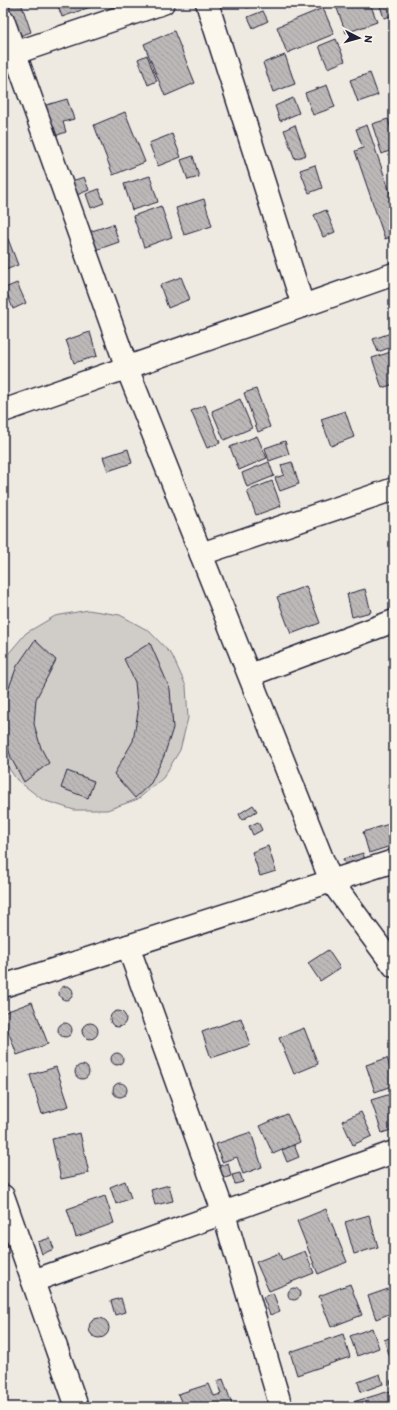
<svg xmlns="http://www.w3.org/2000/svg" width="397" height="1410" font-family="Itim,sans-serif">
	<defs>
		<pattern id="building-back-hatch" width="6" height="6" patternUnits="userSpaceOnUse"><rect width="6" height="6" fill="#bcb8b8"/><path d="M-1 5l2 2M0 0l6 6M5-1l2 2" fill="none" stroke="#a19e9f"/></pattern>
	</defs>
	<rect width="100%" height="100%" fill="#eeeae2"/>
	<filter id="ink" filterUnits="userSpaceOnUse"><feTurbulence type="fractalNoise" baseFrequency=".025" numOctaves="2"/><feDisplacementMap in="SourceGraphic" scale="8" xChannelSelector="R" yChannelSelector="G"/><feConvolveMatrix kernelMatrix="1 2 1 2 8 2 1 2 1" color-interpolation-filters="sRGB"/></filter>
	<g filter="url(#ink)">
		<path fill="#d0cdc9" stroke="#797882" d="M 88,610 L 120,615 L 149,631 L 172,655 L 186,686 L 188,718 L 180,750 L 163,778 L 138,799 L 107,810 L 74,810 L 43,800 L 17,780 L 3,760 L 3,660 L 26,633 L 55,616 Z"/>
		<g fill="url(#building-back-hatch)" stroke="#22223b">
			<path d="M 8,3 L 21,3 L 31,32 L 20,36 Z"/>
			<path d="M 57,3 L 92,3 L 93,6 L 62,17 Z"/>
			<path d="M 245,3 L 260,3 L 247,8 Z"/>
			<path d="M 307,3 L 326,3 L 309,9 Z"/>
			<path d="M 335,3 L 370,3 L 377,22 L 346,33 Z"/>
			<path d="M 379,3 L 394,3 L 394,15 L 384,18 Z"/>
			<path d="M 323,8 L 334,34 L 287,53 L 277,27 Z"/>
			<path d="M 263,11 L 268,21 L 253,28 L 248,17 Z"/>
			<path d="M 174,31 L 195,83 L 165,96 L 144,44 Z"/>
			<path d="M 336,39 L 345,61 L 328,68 L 319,46 Z"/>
			<path d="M 147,55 L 157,81 L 148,85 L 138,59 Z"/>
			<path d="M 285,55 L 295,84 L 273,92 L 263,63 Z"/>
			<path d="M 370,73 L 378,95 L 358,102 L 350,80 Z"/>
			<path d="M 327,85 L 335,107 L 313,115 L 305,93 Z"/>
			<path d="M 293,98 L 299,113 L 280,121 L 275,106 Z"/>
			<path d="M 67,99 L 74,119 L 63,122 L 66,132 L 55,136 L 40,107 Z"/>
			<path d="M 125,112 L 145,162 L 113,175 L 94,125 Z"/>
			<path d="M 388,119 L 394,138 L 394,149 L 382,154 L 372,124 Z"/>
			<path d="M 295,125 L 306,155 L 295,159 L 284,130 Z"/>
			<path d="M 367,125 L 394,204 L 394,236 L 385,239 L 355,151 L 363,148 L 356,129 Z"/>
			<path d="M 172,134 L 181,157 L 158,166 L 149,143 Z"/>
			<path d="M 193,156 L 199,177 L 188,180 L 181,160 Z"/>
			<path d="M 315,165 L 322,188 L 309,193 L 300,170 Z"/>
			<path d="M 150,176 L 158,202 L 132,210 L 124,184 Z"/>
			<path d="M 84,177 L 89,190 L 77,195 L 72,181 Z"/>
			<path d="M 99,189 L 104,203 L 91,208 L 86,194 Z"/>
			<path d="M 204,199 L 212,226 L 184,235 L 176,208 Z"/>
			<path d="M 161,206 L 172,237 L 144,247 L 133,216 Z"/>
			<path d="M 326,210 L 335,232 L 323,237 L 314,215 Z"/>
			<path d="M 113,224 L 119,242 L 96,250 L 89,232 Z"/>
			<path d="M 8,239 L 18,265 L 3,271 L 3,241 Z"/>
			<path d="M 181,277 L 190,299 L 168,308 L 160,285 Z"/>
			<path d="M 17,283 L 26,303 L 13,309 L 5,288 Z"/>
			<path d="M 90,332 L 97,356 L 74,363 L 66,340 Z"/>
			<path d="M 391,333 L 394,341 L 394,346 L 378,352 L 373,339 Z"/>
			<path d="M 394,351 L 394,384 L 382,388 L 372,358 Z"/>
			<path d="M 256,389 L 270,427 L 258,432 L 244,393 Z"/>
			<path d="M 240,399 L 252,428 L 224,440 L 212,411 Z"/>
			<path d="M 205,405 L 220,443 L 207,448 L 191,411 Z"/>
			<path d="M 345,411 L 354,437 L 331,446 L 321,419 Z"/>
			<path d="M 257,436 L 267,458 L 239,470 L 230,447 Z"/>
			<path d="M 285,441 L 289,454 L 269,461 L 265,448 Z"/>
			<path d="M 128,449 L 132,463 L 108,471 L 103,457 Z"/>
			<path d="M 269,462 L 274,476 L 247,487 L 242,473 Z"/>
			<path d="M 292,462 L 299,484 L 280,491 L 275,478 L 284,475 L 281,465 Z"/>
			<path d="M 272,481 L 281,506 L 256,515 L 247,491 Z"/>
			<path d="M 306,586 L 320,623 L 291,634 L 277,597 Z"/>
			<path d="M 365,589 L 371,612 L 352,617 L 347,594 Z"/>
			<path d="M 35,640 L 56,660 L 36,699 L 34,724 L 41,748 L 49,763 L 24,782 L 11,758 L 3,728 L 3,709 L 4,701 L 17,666 Z"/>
			<path d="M 150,643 L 170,689 L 173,728 L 164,756 L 151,783 L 135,798 L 114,774 L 133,741 L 138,712 L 135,682 L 124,659 Z"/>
			<path d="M 67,771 L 94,781 L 88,798 L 61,788 Z"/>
			<path d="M 253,805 L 257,811 L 242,820 L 239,814 Z"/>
			<path d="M 258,822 L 262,830 L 253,835 L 249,826 Z"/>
			<path d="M 389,824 L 394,839 L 394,845 L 369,853 L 363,832 Z"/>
			<path d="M 5,842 L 8,855 L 3,857 L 3,843 Z"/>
			<path d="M 268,846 L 276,871 L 260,876 L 252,852 Z"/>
			<path d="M 363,853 L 365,861 L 346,867 L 343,859 Z"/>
			<path d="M 328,950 L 340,968 L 320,981 L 308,963 Z"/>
			<circle cx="66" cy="993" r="7"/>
			<path d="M 32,1002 L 48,1044 L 17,1055 L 3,1017 L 3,1013 Z"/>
			<circle cx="118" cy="1019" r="8"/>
			<path d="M 241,1018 L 250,1045 L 211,1058 L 202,1032 Z"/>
			<circle cx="65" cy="1030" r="7"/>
			<circle cx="90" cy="1031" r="8"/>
			<path d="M 304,1028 L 318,1064 L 294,1074 L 279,1038 Z"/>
			<circle cx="117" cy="1059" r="6"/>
			<path d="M 387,1058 L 394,1080 L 394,1085 L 375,1092 L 366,1065 Z"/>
			<circle cx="82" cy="1072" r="7"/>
			<path d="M 56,1067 L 69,1106 L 42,1114 L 30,1075 Z"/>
			<circle cx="120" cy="1090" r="7"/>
			<path d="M 394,1093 L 394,1129 L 382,1133 L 371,1100 Z"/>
			<path d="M 361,1112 L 372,1136 L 353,1145 L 342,1121 Z"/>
			<path d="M 287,1114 L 300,1142 L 273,1154 L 260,1126 Z"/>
			<path d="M 251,1132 L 262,1167 L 243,1174 L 237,1157 L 222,1162 L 216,1144 Z"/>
			<path d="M 80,1133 L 89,1173 L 61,1179 L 52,1139 Z"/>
			<path d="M 294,1145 L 299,1157 L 287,1162 L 282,1150 Z"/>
			<path d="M 228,1163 L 231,1176 L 219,1180 L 216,1167 Z"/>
			<path d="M 240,1173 L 243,1182 L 235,1184 L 232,1175 Z"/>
			<path d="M 125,1181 L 131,1198 L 116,1204 L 110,1187 Z"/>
			<path d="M 169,1185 L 173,1201 L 155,1205 L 151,1190 Z"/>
			<path d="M 105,1196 L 114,1223 L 76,1237 L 67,1209 Z"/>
			<path d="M 326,1209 L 347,1262 L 318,1274 L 297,1221 Z"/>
			<path d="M 369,1215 L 378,1247 L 354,1254 L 345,1222 Z"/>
			<path d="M 50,1238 L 54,1249 L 42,1254 L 38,1242 Z"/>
			<path d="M 305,1251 L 314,1273 L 269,1291 L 256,1262 L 279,1253 L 282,1260 Z"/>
			<path d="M 350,1284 L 362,1315 L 331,1327 L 319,1296 Z"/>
			<path d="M 394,1287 L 394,1312 L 376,1319 L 368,1296 Z"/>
			<circle cx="294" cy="1294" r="6"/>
			<path d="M 273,1293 L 280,1311 L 270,1315 L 263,1297 Z"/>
			<path d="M 121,1298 L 125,1312 L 115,1315 L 111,1301 Z"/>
			<circle cx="99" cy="1328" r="10"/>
			<path d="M 372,1328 L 379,1348 L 357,1356 L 350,1336 Z"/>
			<path d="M 343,1334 L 350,1357 L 297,1375 L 290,1352 Z"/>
			<path d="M 394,1336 L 394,1368 L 384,1340 Z"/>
			<path d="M 380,1374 L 383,1384 L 361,1392 L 358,1382 Z"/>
			<path d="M 223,1379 L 233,1407 L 183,1407 L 178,1394 L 209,1384 L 214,1396 L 221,1394 L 217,1381 Z"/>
			<path d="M 394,1379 L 394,1394 L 390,1381 Z"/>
			<path d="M 390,1391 L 394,1407 L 354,1407 L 353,1402 Z"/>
		</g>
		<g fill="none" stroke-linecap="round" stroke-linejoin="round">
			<defs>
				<g id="minor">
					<path d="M 207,3 L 303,306"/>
					<path d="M 3,20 L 127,368 L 331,881 L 394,966"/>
					<path d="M 3,57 L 163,3"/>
					<path d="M 3,411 L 394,274"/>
					<path d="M 201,554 L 394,489"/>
					<path d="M 250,675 L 394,621"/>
					<path d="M 128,946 L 224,1214 L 281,1407"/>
					<path d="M 3,986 L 394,861"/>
					<path d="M 3,1196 L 77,1407"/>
					<path d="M 33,1281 L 394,1152"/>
				</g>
			</defs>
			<use href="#minor" stroke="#22223b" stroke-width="25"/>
			<use href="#minor" stroke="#fbf7ec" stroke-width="22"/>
		</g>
	</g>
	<rect width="397" height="1410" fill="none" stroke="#fbf7ec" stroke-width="16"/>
	<rect x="8" y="8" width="381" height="1394" fill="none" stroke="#22223b" stroke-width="1.5" filter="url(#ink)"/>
	<g transform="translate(359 38) rotate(96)" stroke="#fbf7ec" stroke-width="3" paint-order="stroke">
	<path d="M0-3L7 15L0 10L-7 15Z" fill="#22223b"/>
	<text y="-6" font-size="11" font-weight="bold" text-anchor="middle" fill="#22223b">N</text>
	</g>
</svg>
